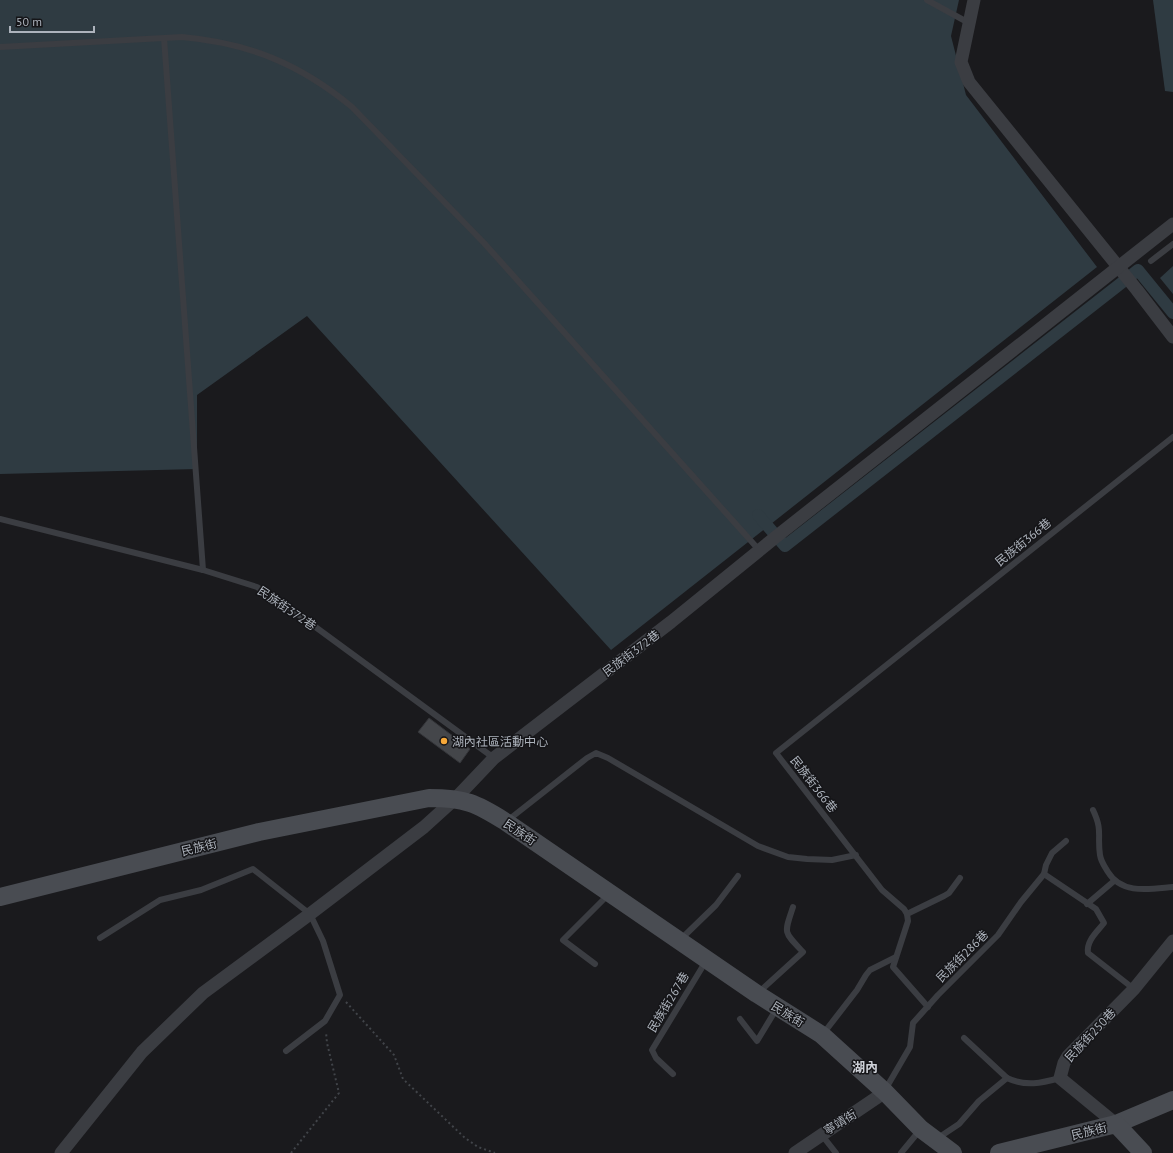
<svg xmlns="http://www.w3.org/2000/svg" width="1173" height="1153" font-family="'PT Sans','Noto Sans TC',sans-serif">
	<rect width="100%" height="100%" fill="#1a1a1d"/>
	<g fill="#2f3b42">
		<path d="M 0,0 L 959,0 L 951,36 L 966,95 L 1097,267 L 611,650 L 307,316 L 197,395 L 197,469 L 0,474 Z"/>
		<path d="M 1153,0 L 1173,0 L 1173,92 L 1165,91 Z"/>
		<path d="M 1173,266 L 1173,294 L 1160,278 Z"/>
	</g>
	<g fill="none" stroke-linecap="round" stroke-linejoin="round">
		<path stroke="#2f3b42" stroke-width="12" d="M 758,515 L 785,546 L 1138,270 L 1173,313"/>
	</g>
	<path fill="#44464a" stroke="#343539" d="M 429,718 L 470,749 L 460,763 L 418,732 Z"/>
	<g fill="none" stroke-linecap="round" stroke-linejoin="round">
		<g stroke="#414449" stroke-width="2" stroke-dasharray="2 3" stroke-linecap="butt">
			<path d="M 346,1002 L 394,1055 L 403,1079 L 465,1138 L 478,1147 L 495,1153"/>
			<path d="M 291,1153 L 339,1093 L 327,1043 L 326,1032"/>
		</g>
		<g stroke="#3b3d42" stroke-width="6">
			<path d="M 927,0 L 969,23"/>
			<path d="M 164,38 L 203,570"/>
			<path d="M 0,47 L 182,37 C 249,43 300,64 352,107 L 484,243 L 760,551"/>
			<path d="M 1151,261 L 1173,244"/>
			<path d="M 0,519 L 203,570 L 257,587 L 295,612 L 494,758"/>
			<path d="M 1093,810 C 1103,831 1097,835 1100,855 C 1101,862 1105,867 1108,872 C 1122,895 1150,889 1173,887"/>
			<path d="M 507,821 L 587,758 L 596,753 L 608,758 L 758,846 L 788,857 L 807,859 L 832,860 L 856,855"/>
			<path d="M 1044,874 L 1096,909 L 1104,923 C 1097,932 1086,941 1088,953 L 1134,989"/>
			<path d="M 1087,904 L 1114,881"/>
			<path d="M 907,914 L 944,896 L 949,893 L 960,878"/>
			<path d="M 100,938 L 160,900 L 201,890 L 253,869 L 310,914 L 323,941 L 340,995 L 325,1021 L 286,1051"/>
			<path d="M 680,940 L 716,905 L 738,876"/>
			<path d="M 595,964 L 563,940 L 609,894"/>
			<path d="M 759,992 L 803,952 C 783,931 784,934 793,907"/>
			<path d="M 928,1007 L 893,967 L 908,921 L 907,914 L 904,909 L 882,890 L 776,753 L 1173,437"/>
			<path d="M 740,1019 L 757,1041 L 777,1008"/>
			<path d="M 823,1034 L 857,990 L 866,975 L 870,970 L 896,957"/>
			<path d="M 964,1038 L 1007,1078 C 1026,1087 1042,1083 1060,1078"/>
			<path d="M 673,1074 L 656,1058 L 652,1050 L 706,961"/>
			<path d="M 885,1090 L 910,1047 L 913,1023 L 938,995 L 998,935 L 1021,902 L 1044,874 L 1046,865 L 1052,853 L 1066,841"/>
			<path d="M 821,1134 L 836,1153"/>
			<path d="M 938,1138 L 959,1124 L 979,1101 L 1007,1078"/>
			<path d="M 901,1153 L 920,1130"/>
		</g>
		<g stroke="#3b3d42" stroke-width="13">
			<path d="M 974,0 L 961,62 L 969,82 L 1137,290 L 1173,337"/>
			<path d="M 1116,1124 L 1060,1078 L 1064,1063 L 1068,1056 L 1134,989 L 1173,941"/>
			<path d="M 61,1153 L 142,1052 L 203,993 L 310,914 L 424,827 L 456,798 L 494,758 L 671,622 L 777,536 L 1173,224"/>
			<path d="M 795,1153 L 885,1092"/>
		</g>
		<g stroke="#494c52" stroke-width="18">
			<path d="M 0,897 L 259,832 L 429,798 C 465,798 476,803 506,822 L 757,994 L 822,1035 L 885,1092 L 921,1129 L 953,1153"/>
			<path d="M 1116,1124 L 1173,1100"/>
			<path d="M 999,1153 L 1116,1124 L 1143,1153"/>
		</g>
	</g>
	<circle fill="#f6a839" stroke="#151518" stroke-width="1.5" cx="444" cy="741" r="4"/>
	<g text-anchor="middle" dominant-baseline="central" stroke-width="3" stroke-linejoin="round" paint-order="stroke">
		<g font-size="12" fill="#adb3bc" stroke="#151518">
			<text transform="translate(1023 542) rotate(-39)">民族街366巷</text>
			<text transform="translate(287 608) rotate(34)">民族街372巷</text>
			<text transform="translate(631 653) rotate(-37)">民族街372巷</text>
			<text transform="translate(814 784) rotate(52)">民族街366巷</text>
			<text transform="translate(520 832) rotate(34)">民族街</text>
			<text transform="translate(199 847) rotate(-14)">民族街</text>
			<text transform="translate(962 956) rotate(-45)">民族街286巷</text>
			<text transform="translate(668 1002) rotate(-59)">民族街267巷</text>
			<text transform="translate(788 1014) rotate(32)">民族街</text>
			<text transform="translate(1090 1035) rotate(-47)">民族街250巷</text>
			<text transform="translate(840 1122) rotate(-32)">寧靖街</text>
			<text transform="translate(1089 1131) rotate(-14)">民族街</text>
		</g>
		<g font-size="12" fill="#adb3bc" stroke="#151518" text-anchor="start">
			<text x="452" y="741">湖內社區活動中心</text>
		</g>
		<g font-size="13" font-weight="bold" fill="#ced1d8" stroke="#151518">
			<text x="865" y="1067">湖內</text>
		</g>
	</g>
	<path d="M10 26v6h84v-6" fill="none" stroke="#adb3bc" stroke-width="2"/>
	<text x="16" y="26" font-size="12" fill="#adb3bc" stroke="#151518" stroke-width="3" paint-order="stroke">50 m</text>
</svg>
